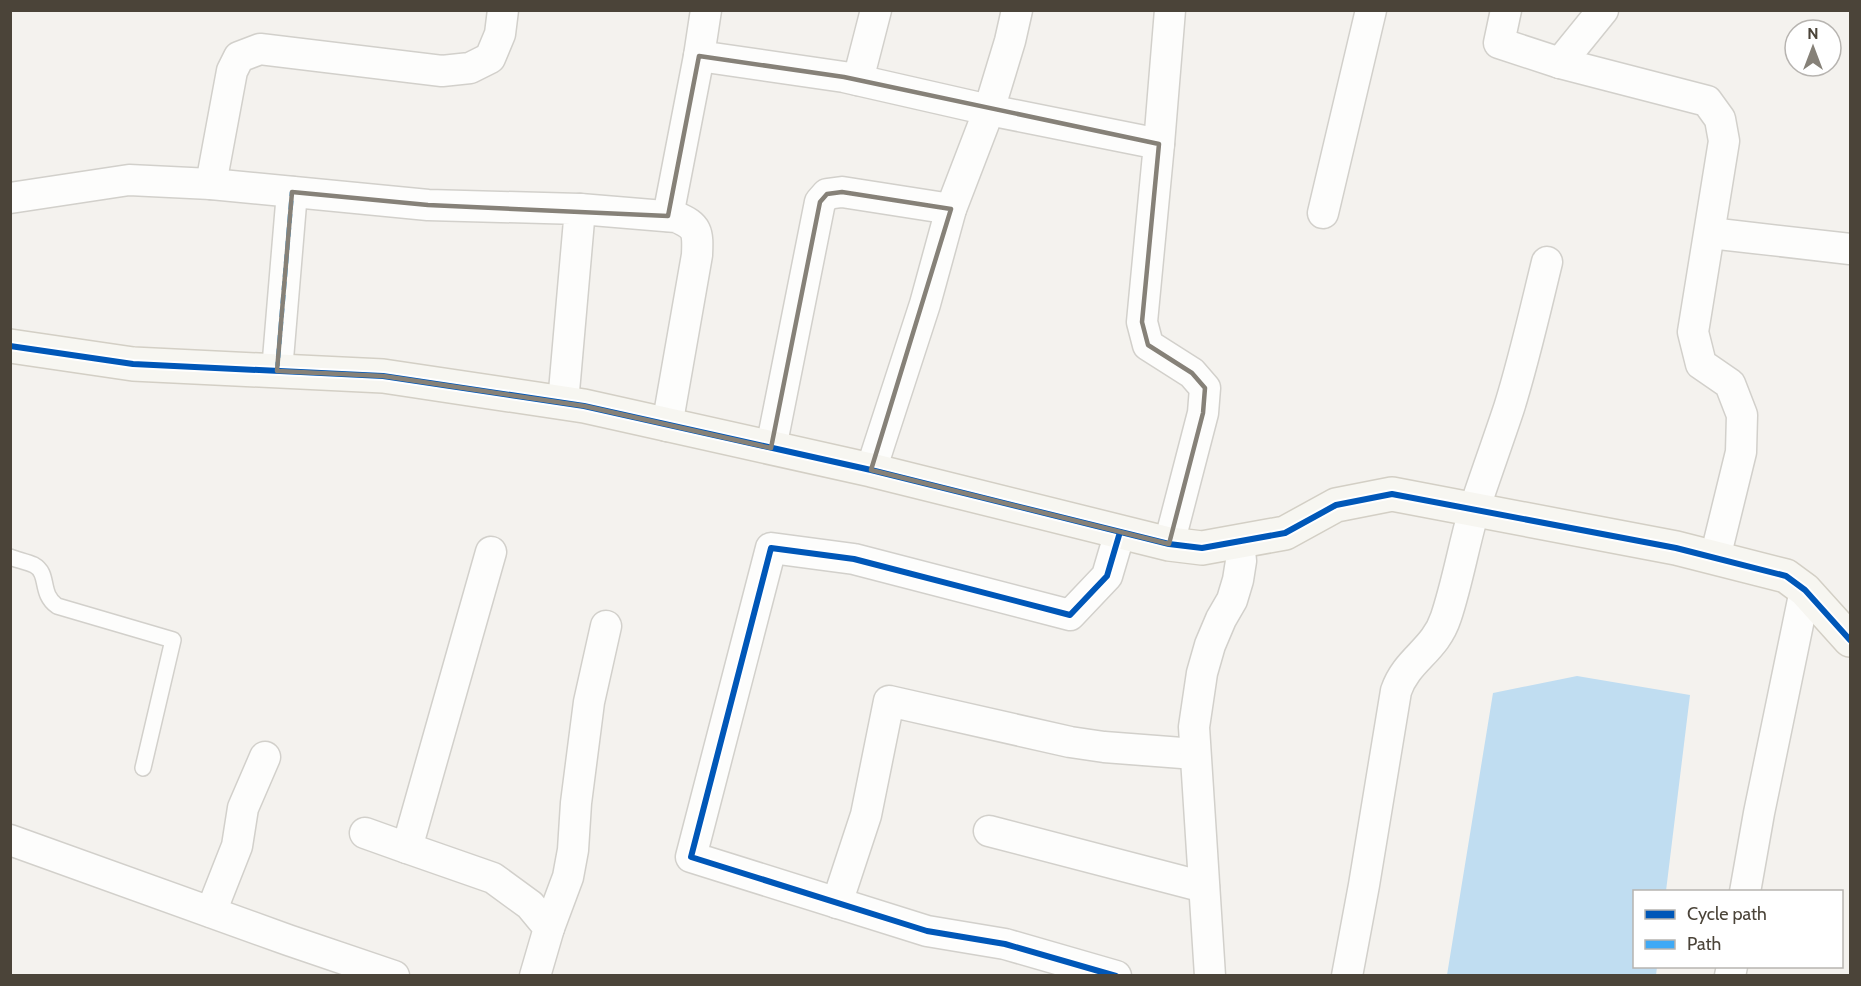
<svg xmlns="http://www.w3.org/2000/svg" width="1861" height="986" font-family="Cabin,sans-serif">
	<rect width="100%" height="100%" fill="#f4f2ee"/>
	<path fill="#c0ddf1" d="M 1577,676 L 1690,695 L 1666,891 L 1634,892 L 1634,966 L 1657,967 L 1656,975 L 1447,975 L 1493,693 Z"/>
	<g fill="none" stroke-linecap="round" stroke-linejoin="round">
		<defs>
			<path id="lane" d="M 10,557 C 18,560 27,562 34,565 C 50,574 39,593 57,606 L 173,640 L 143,768"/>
			<g id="street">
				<path d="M 706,10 L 699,56 L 844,77 L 989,110 L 1159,144 L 1142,322 L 1148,345 L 1192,373 L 1205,388 L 1203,413 L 1169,544"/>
				<path d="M 1506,10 L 1499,43 L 1560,63 L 1707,101 L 1720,119 L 1724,141 L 1693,332 L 1701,364 L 1730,384 L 1742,415 L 1741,452 L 1715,558"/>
				<path d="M 1560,63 L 1603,10"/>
				<path d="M 858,80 L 876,10"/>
				<path d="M 1159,144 L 1170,10"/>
				<path d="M 211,184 L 232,71 L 239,57 L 260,49 L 442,71 L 470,68 L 490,58 L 500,34 L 503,10"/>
				<path d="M 10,198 L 129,180 L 211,184 L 428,205 L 580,209 L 563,403"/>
				<path d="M 580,209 L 676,217 C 698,226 698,232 697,255 L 667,426"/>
				<path d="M 1323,213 L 1371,10"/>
				<path d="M 668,216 L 699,56"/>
				<path d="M 1710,233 L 1850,249"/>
				<path d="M 277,371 L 292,192"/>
				<path d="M 771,448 L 820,202 L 827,194 L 842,192 L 951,209"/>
				<path d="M 871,470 L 925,304 L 951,209 L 989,110 L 1010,41 L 1017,10"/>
				<path d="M 491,552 L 407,848 L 493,878 L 530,905 L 549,928 L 535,976"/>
				<path d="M 989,831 L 1204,887"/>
				<path d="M 365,833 L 407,848"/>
				<path d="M 10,840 L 288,940 L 394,976"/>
				<path d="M 1745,892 L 1759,813 L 1805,590"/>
				<path d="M 837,903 L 866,815 L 889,701 L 1070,742 L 1104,747 L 1195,754"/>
				<path d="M 211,912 L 237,846 L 243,808 L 265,757"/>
				<path d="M 549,928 L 568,877 L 573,850 L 576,803 L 589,702 L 606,626"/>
				<path d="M 1116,976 L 1005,944 L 927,931 L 691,857 L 771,548 L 854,559 L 1070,615 L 1107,576 L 1120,532"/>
				<path d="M 1210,976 L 1194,727 L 1202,673 L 1210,645 L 1221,619 L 1232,600 L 1238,580 L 1241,561 L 1239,541"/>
				<path d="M 1347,976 L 1364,885 L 1396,691 C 1407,659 1435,651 1446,617 C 1458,581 1464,543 1475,507 C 1486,474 1498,441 1509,408 C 1524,360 1535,311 1547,262"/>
				<path d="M 1730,976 L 1732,966"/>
			</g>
			<path id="secondary" d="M 10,346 L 133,364 L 383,376 L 584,406 L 871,470 L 1169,544 L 1202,548 L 1285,533 L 1336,505 L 1392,494 L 1676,548 L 1786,576 L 1805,590 L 1850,640"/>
		</defs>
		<use href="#lane" stroke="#d2d0cb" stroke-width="18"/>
		<use href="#street" stroke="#d2d0cb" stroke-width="33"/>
		<use href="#secondary" stroke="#d3cfc5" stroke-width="36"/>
		<use href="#lane" stroke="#fdfdfc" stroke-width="15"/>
		<use href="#street" stroke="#fdfdfc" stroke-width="30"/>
		<use href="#secondary" stroke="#f7f6f1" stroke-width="33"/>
		<path stroke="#3fa9f5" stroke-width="4.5" stroke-dasharray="9 4.5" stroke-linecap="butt" d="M 277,371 L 292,192"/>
		<defs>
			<g id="cycleway">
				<path d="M 10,346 L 133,364 L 383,376 L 584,406 L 871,470 L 1169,544 L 1202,548 L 1285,533 L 1336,505 L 1392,494 L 1676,548 L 1786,576 L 1805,590 L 1850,640"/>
				<path d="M 1116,976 L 1005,944 L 927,931 L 691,857 L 771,548 L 854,559 L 1070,615 L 1107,576 L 1120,532"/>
			</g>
		</defs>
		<use href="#cycleway" stroke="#fff" stroke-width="10"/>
		<use href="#cycleway" stroke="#0057b8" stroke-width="6"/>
	</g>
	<path fill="none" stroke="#868178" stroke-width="4.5" stroke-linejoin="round" d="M 699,56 L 844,77 L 1159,144 L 1142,322 L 1148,345 L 1192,373 L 1205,388 L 1203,413 L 1169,544 L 871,470 L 951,209 L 842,192 L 827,194 L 820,202 L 771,448 L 584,406 L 383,376 L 277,371 L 292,192 L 428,205 L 668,216 Z"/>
	<rect width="1861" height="986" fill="none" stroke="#4b4439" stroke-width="24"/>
	<rect x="1633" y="890" width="210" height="78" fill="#ffffff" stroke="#b7b4b0" stroke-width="1.5"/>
	<rect x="1645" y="910" width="30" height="9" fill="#0057b8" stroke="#b7b4b0" stroke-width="1.5"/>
	<text x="1687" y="920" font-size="18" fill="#4b4439">Cycle path</text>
	<rect x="1645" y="940" width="30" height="9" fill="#3fa9f5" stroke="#b7b4b0" stroke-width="1.5"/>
	<text x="1687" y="950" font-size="18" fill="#4b4439">Path</text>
	<g transform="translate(1813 48)"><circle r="28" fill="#ffffff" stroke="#b7b4b0" stroke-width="1.5"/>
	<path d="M0-4.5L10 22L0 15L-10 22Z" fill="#868178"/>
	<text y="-9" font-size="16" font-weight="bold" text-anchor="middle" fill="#4b4439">N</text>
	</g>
</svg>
